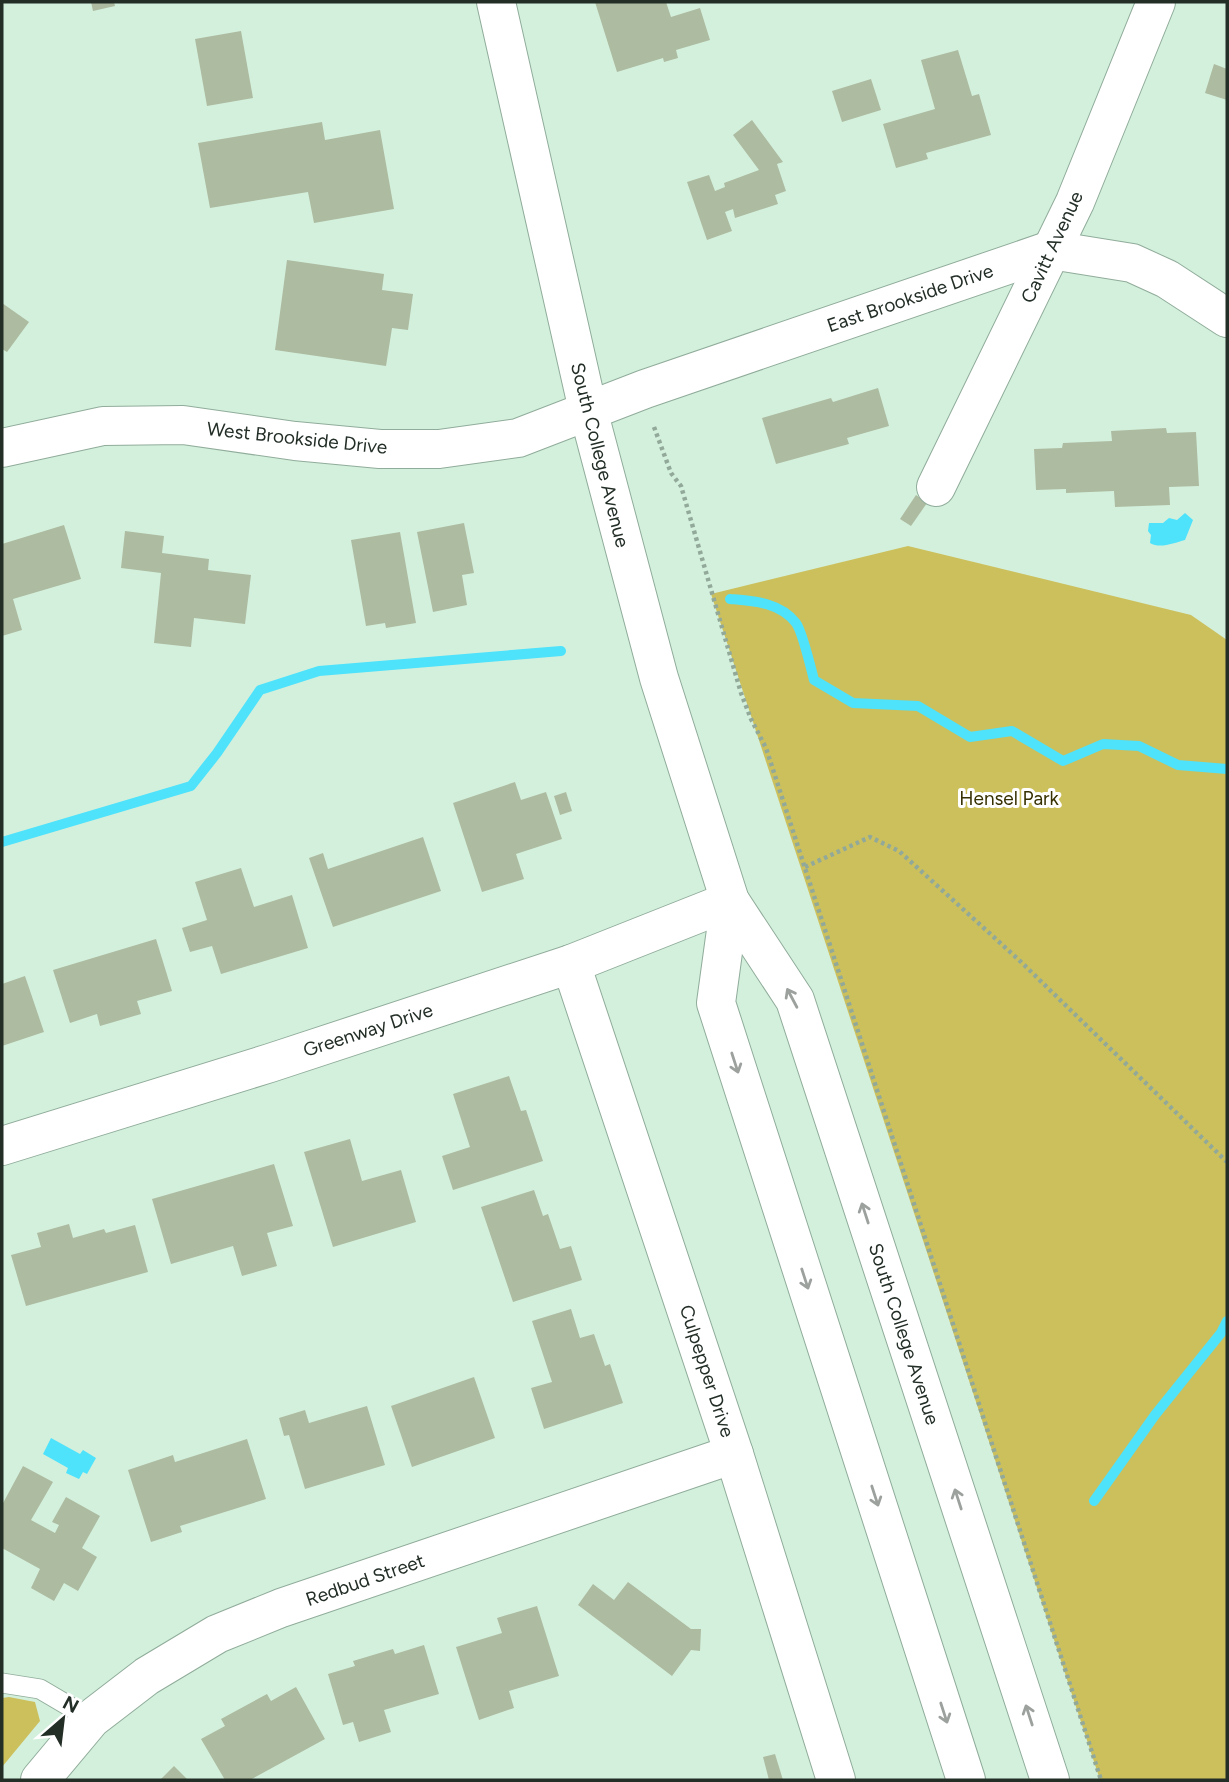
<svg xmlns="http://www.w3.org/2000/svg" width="1229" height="1782" font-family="Figtree,sans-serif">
	<rect width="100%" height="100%" fill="#d3f0dd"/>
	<g fill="#ccc05d">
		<path d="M 908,546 L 1191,615 L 1227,640 L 1227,1780 L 1100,1780 L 711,594 Z"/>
		<path d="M 9,1697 L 35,1702 L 40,1721 L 2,1767 L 2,1698 Z"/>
	</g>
	<g fill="#4ee2fb">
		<path d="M 1185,513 L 1193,520 L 1185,540 C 1174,543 1160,549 1150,543 L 1151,535 L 1148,531 L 1149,523 L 1163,523 L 1169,518 L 1177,520 Z"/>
		<path d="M 51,1438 L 80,1454 L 83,1450 L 96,1458 L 87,1474 L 83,1472 L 79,1479 L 66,1473 L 68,1468 L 43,1454 Z"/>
	</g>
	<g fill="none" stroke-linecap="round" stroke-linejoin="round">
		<g stroke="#4ee2fb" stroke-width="10">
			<path d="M 730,599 C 753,601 780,602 796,623 C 802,631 811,668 814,680 L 853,703 L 918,706 L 970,737 L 1012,731 L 1063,761 L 1103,744 L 1139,746 L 1178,765 L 1227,769"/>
			<path d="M 2,842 L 191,786 L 217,753 L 260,690 L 319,671 L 561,651"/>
			<path d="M 1094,1501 L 1155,1415 L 1221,1333 L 1227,1321"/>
		</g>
	</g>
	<g fill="#adbba0">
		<path d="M 91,2 L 114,2 L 115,6 L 93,11 Z"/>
		<path d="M 595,2 L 666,2 L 671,17 L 700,8 L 710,40 L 676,50 L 678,58 L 664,62 L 663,58 L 617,72 Z"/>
		<path d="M 241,31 L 253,98 L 207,106 L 195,39 Z"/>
		<path d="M 958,50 L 972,96 L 979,94 L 991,135 L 926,153 L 928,159 L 896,168 L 883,124 L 935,109 L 921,60 Z"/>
		<path d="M 1214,64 L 1227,69 L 1227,100 L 1205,93 Z"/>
		<path d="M 871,79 L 881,110 L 842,122 L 832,91 Z"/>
		<path d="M 752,120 L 783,162 L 777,164 L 786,191 L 775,195 L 778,204 L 735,218 L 733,209 L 725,212 L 732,231 L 707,240 L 687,182 L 709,175 L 715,191 L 725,187 L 724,183 L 759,170 L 733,135 Z"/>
		<path d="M 322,122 L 325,140 L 380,130 L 394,209 L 314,223 L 308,192 L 210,208 L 198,143 Z"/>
		<path d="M 287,260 L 384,274 L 382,290 L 413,294 L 408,330 L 392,328 L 386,366 L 275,350 Z"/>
		<path d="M 2,303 L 29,322 L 7,352 L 2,349 Z"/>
		<path d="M 878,388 L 889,426 L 847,438 L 849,444 L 776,464 L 762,418 L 831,398 L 833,402 Z"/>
		<path d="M 1166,428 L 1167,433 L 1196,432 L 1199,486 L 1169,487 L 1170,505 L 1115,507 L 1114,491 L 1066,493 L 1066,489 L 1036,490 L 1034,449 L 1062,448 L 1063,443 L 1112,441 L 1111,431 Z"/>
		<path d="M 916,495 L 927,503 L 911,526 L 900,519 Z"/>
		<path d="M 464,523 L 474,573 L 462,575 L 467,605 L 433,612 L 417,532 Z"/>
		<path d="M 64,525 L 81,579 L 13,599 L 22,630 L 2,636 L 2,544 Z"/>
		<path d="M 125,531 L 164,536 L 162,553 L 209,559 L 208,570 L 251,575 L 245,624 L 194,618 L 191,647 L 154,643 L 161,573 L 121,568 Z"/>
		<path d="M 400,532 L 416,623 L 386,628 L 385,623 L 366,626 L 351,540 Z"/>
		<path d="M 515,782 L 521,800 L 546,792 L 562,839 L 516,854 L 524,879 L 482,892 L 453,803 Z"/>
		<path d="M 566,792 L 572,811 L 560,815 L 554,796 Z"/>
		<path d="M 423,837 L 441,891 L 333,927 L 309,858 L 323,853 L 328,869 Z"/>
		<path d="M 241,868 L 254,907 L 292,895 L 308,948 L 221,974 L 212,946 L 190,952 L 182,928 L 207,920 L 195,882 Z"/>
		<path d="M 156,939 L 172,991 L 137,1001 L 141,1014 L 100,1026 L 97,1014 L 70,1023 L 53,970 Z"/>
		<path d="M 25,976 L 44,1032 L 2,1046 L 2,984 Z"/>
		<path d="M 509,1076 L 521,1111 L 526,1110 L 543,1161 L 453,1190 L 442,1156 L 470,1147 L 453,1094 Z"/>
		<path d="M 350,1139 L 362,1181 L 401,1170 L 416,1222 L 333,1247 L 304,1152 Z"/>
		<path d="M 274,1164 L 293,1226 L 267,1233 L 277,1266 L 242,1276 L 233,1246 L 171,1264 L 152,1199 Z"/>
		<path d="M 534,1190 L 543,1216 L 548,1214 L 560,1249 L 571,1246 L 582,1280 L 513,1302 L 481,1207 Z"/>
		<path d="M 69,1224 L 73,1238 L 104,1229 L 106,1233 L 135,1225 L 148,1272 L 26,1306 L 11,1255 L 41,1247 L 37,1233 Z"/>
		<path d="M 571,1309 L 580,1338 L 594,1334 L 605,1366 L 610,1364 L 623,1403 L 544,1429 L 531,1388 L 552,1382 L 532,1321 Z"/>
		<path d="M 474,1377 L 495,1438 L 412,1467 L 391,1406 Z"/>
		<path d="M 367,1406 L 385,1465 L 305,1489 L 289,1435 L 284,1436 L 279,1418 L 305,1410 L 309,1423 Z"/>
		<path d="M 247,1439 L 266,1499 L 180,1526 L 182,1532 L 151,1542 L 128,1470 L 173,1455 L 175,1462 Z"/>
		<path d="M 23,1466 L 53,1482 L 31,1520 L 55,1533 L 59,1525 L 52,1522 L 66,1497 L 100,1516 L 82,1548 L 97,1557 L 78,1591 L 64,1583 L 54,1601 L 31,1588 L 40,1569 L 2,1548 L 2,1505 Z"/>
		<path d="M 628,1582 L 691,1629 L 701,1629 L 700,1651 L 691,1650 L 672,1676 L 578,1605 L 593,1584 L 614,1600 Z"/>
		<path d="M 537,1606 L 559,1676 L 509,1691 L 514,1708 L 479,1720 L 456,1647 L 502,1633 L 497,1618 Z"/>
		<path d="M 424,1645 L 439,1694 L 384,1710 L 391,1732 L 359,1742 L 353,1722 L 343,1725 L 328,1674 L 355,1666 L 353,1661 L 393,1649 L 395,1654 Z"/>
		<path d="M 296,1687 L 325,1739 L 250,1780 L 225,1780 L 201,1739 L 225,1726 L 221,1719 L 267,1694 L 271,1701 Z"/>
		<path d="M 775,1754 L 783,1780 L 769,1780 L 763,1757 Z"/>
		<path d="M 174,1766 L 188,1780 L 160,1780 Z"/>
	</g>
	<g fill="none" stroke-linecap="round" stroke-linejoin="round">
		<defs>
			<path id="lane" d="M 2,1683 L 40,1689 L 91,1719"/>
			<g id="street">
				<path d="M 2,448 L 103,426 L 183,425 L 295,441 L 380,449 L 439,449 L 518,438 L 645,389 L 1051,250 L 1132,263 L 1167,279 L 1227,318"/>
				<path d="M 936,487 L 1075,202 L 1156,2"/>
				<path d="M 571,964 L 734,1454 L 836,1780"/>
				<path d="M 2,1146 L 270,1063 L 571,964 L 730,901"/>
				<path d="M 40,1780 L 91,1719 L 147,1676 L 217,1634 L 281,1608 L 734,1454"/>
			</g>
			<g id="secondary">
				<path d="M 496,2 L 588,410 L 659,678 L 730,901 L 795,1000 L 1050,1780"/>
				<path d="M 730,901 L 716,1003 L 966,1780"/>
			</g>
		</defs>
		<use href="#lane" stroke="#90ac9a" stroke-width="21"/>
		<use href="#street" stroke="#90ac9a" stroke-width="40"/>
		<use href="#secondary" stroke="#90ac9a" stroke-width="40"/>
		<g stroke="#92a99a" stroke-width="4.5" stroke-dasharray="3.5 3.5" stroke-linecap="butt">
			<path d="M 654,427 L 671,473 L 681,486 L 741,693 L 751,719 L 766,748 L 1101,1780"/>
			<path d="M 805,867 L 870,837 L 899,851 L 1019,960 L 1227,1162"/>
		</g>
		<use href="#lane" stroke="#fff" stroke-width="19"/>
		<use href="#street" stroke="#fff" stroke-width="38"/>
		<use href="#secondary" stroke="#fff" stroke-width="38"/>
	</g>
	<defs><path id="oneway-shaft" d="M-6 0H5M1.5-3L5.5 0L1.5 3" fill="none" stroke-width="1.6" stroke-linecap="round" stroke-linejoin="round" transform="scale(1.75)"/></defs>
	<g stroke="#9ca19e">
		<use href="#oneway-shaft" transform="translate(792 998) rotate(-118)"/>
		<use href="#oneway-shaft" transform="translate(735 1063) rotate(72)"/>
		<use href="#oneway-shaft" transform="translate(865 1213) rotate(-108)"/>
		<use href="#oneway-shaft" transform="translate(805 1279) rotate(72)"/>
		<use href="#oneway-shaft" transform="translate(875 1496) rotate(72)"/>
		<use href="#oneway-shaft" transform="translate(958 1499) rotate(-108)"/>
		<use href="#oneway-shaft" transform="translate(944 1713) rotate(72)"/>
		<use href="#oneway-shaft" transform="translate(1029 1715) rotate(-108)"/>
	</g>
	<g text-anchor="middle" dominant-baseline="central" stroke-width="6" stroke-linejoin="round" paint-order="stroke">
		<g font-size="19" fill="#232e27" stroke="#fff">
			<text transform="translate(1052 247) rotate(-65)">Cavitt Avenue</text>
			<text transform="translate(910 298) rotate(-19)">East Brookside Drive</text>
			<text transform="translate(297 438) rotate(6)">West Brookside Drive</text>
			<text transform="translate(600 455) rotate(76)">South College Avenue</text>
			<text transform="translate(368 1030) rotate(-18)">Greenway Drive</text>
			<text transform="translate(904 1334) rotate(72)">South College Avenue</text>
			<text transform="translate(707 1371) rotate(72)">Culpepper Drive</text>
			<text transform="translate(365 1580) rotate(-19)">Redbud Street</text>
		</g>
		<g font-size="19" fill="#363002" stroke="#fff">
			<text x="1009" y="798">Hensel Park</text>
		</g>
	</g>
	<rect width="1229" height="1782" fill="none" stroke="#232e27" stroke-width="7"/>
	<g transform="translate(63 1719) rotate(28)" stroke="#ffffff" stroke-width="5" paint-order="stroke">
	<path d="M0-5L12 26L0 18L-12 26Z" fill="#232e27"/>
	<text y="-10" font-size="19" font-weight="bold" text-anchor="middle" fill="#232e27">N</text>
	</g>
</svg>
